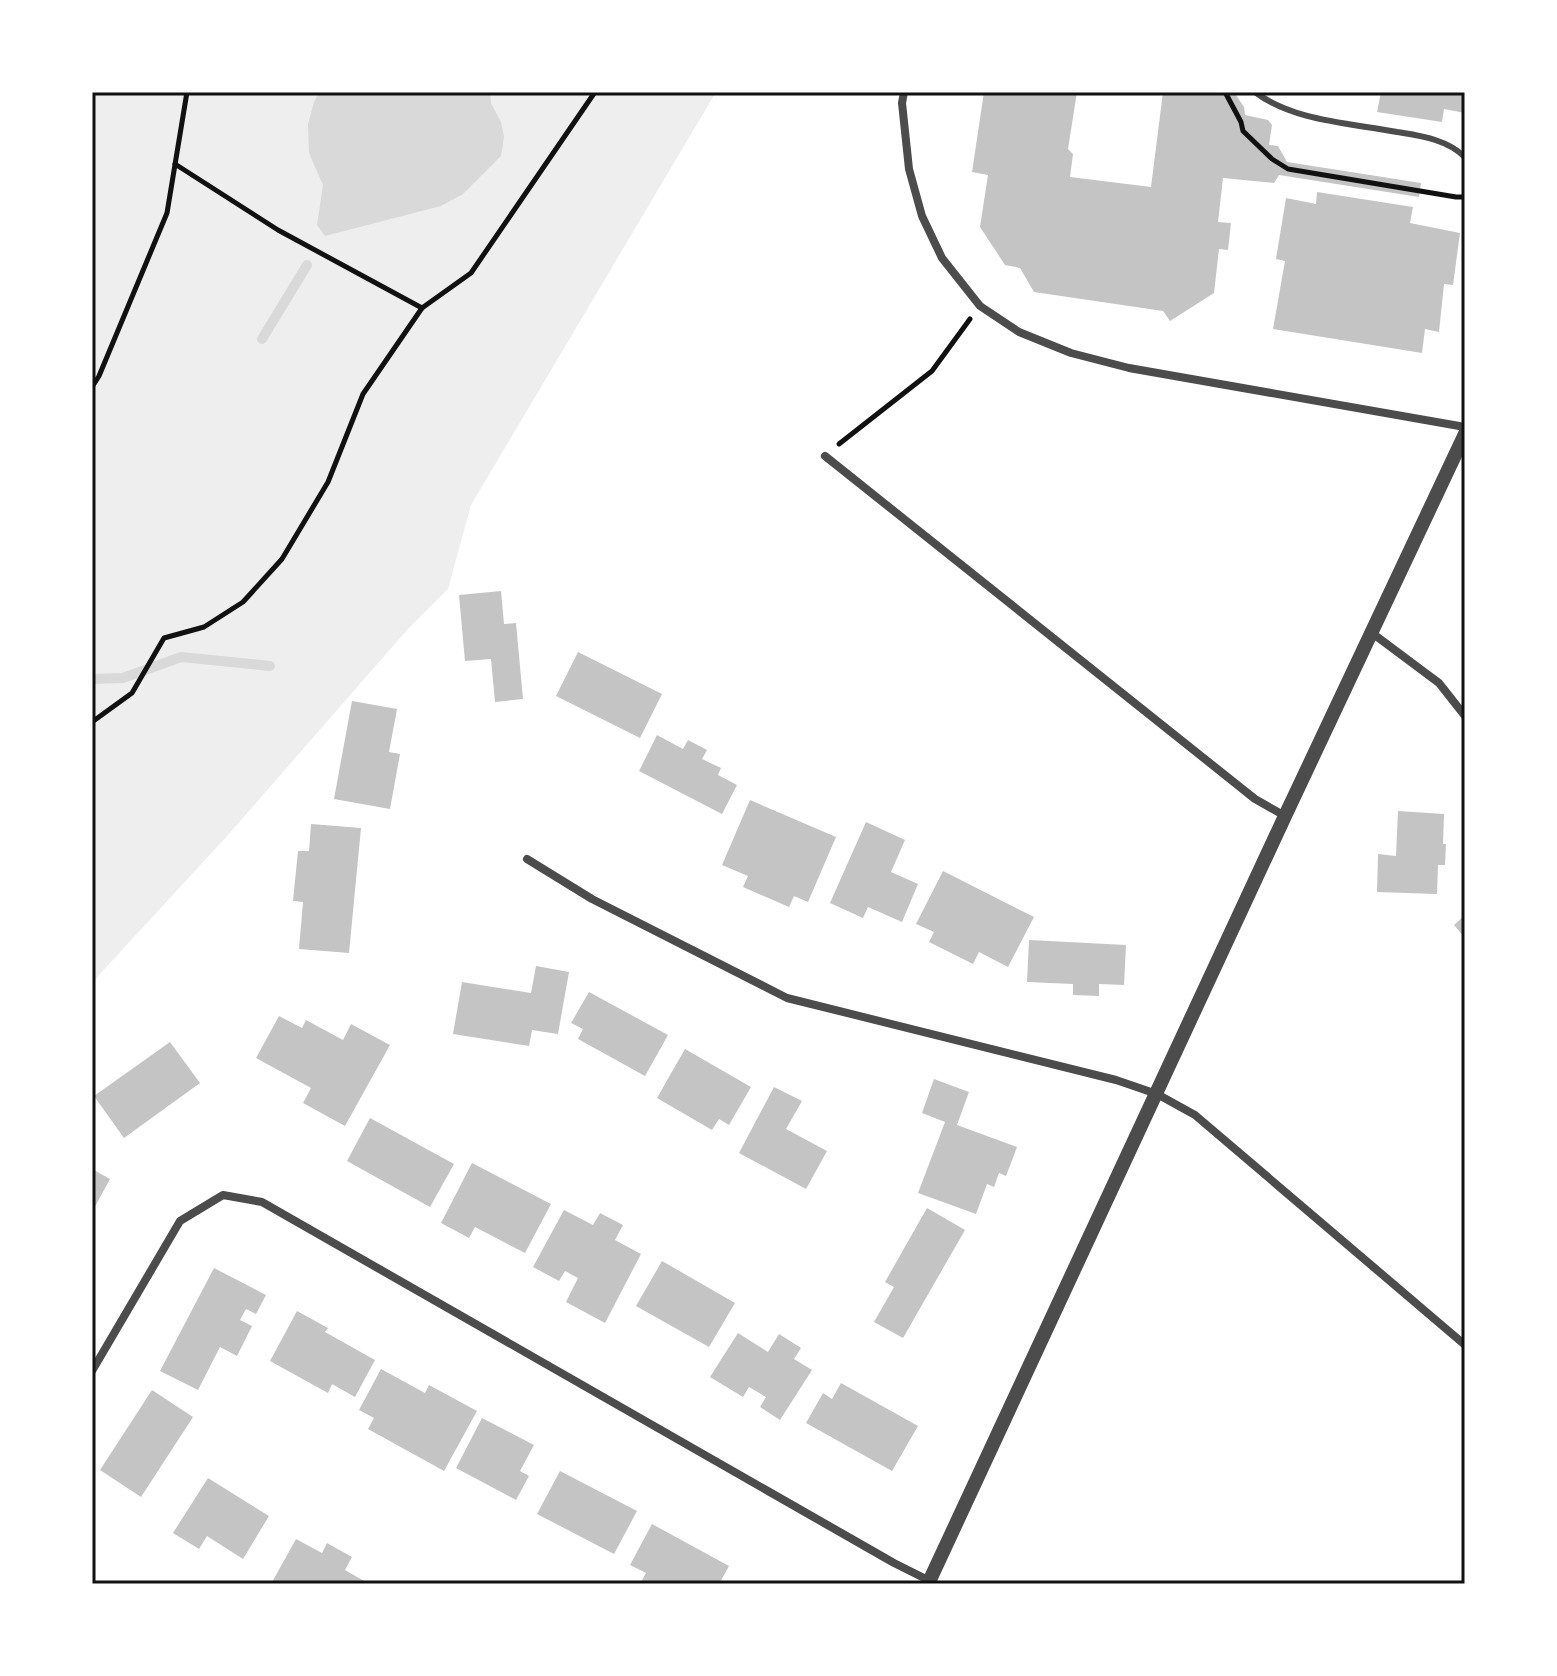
<svg xmlns="http://www.w3.org/2000/svg" width="1557" height="1676" font-family="'Libre Baskerville',serif">
	<rect width="100%" height="100%" fill="#fff"/>
	<path fill="#eee" d="M 92,92 L 716,92 L 471,505 L 448,589 L 407,630 L 228,835 L 99,975 L 92,985 Z"/>
	<path fill="#d9d9d9" d="M 319,92 L 490,92 L 491,103 L 501,122 L 504,137 L 501,156 L 463,194 L 441,206 L 325,236 L 317,225 L 323,185 L 309,153 L 308,124 L 314,102 Z"/>
	<g fill="none" stroke-linecap="round" stroke-linejoin="round">
		<g stroke="#d9d9d9" stroke-width="10">
			<path d="M 262,339 L 307,265"/>
			<path d="M 92,679 L 123,678 L 181,657 L 270,666"/>
		</g>
	</g>
	<g fill="#c4c4c4">
		<path d="M 984,92 L 1077,92 L 1068,149 L 1073,154 L 1070,177 L 1151,187 L 1163,92 L 1234,92 L 1244,107 L 1245,115 L 1268,120 L 1272,125 L 1269,145 L 1278,146 L 1287,162 L 1421,183 L 1419,197 L 1279,175 L 1274,183 L 1223,178 L 1218,222 L 1231,223 L 1228,250 L 1219,249 L 1214,293 L 1170,321 L 1163,311 L 1034,292 L 1020,268 L 1005,265 L 980,227 L 988,175 L 972,172 Z"/>
		<path d="M 1381,92 L 1465,92 L 1465,113 L 1444,109 L 1442,122 L 1377,112 Z"/>
		<path d="M 1317,192 L 1413,207 L 1410,223 L 1460,233 L 1453,285 L 1444,284 L 1439,332 L 1425,329 L 1422,353 L 1273,329 L 1285,261 L 1276,259 L 1286,198 L 1316,204 Z"/>
		<path d="M 501,591 L 504,624 L 516,623 L 523,699 L 495,702 L 491,659 L 465,661 L 459,595 Z"/>
		<path d="M 578,652 L 662,694 L 640,738 L 556,696 Z"/>
		<path d="M 352,701 L 397,709 L 389,752 L 400,754 L 390,809 L 334,799 Z"/>
		<path d="M 657,735 L 683,749 L 688,740 L 707,750 L 702,759 L 721,768 L 718,775 L 737,785 L 722,814 L 639,771 Z"/>
		<path d="M 750,800 L 836,837 L 808,902 L 794,896 L 789,907 L 743,887 L 748,876 L 722,865 Z"/>
		<path d="M 1398,811 L 1444,814 L 1443,844 L 1446,844 L 1445,865 L 1438,865 L 1437,894 L 1377,892 L 1378,854 L 1396,856 Z"/>
		<path d="M 866,822 L 905,840 L 891,872 L 918,884 L 902,922 L 868,907 L 863,918 L 830,903 Z"/>
		<path d="M 311,824 L 361,828 L 349,953 L 299,949 L 303,902 L 293,901 L 298,851 L 309,851 Z"/>
		<path d="M 943,871 L 1034,917 L 1008,967 L 979,952 L 973,964 L 929,942 L 934,932 L 916,924 Z"/>
		<path d="M 1465,915 L 1465,938 L 1454,925 Z"/>
		<path d="M 1029,940 L 1126,945 L 1124,985 L 1099,984 L 1099,996 L 1073,995 L 1073,984 L 1027,982 Z"/>
		<path d="M 536,966 L 569,972 L 558,1034 L 532,1030 L 529,1046 L 453,1034 L 462,982 L 531,993 Z"/>
		<path d="M 589,992 L 668,1035 L 645,1076 L 578,1039 L 583,1029 L 571,1023 Z"/>
		<path d="M 279,1016 L 302,1028 L 306,1020 L 343,1040 L 351,1024 L 390,1045 L 345,1126 L 303,1103 L 311,1088 L 256,1058 Z"/>
		<path d="M 170,1042 L 200,1083 L 124,1138 L 94,1096 Z"/>
		<path d="M 685,1049 L 751,1087 L 729,1125 L 719,1119 L 712,1130 L 657,1098 Z"/>
		<path d="M 934,1079 L 969,1092 L 957,1125 L 1017,1147 L 1006,1176 L 999,1173 L 994,1187 L 987,1184 L 976,1214 L 918,1193 L 945,1122 L 922,1113 Z"/>
		<path d="M 774,1087 L 802,1101 L 786,1129 L 827,1151 L 806,1189 L 739,1153 Z"/>
		<path d="M 370,1118 L 454,1164 L 430,1207 L 347,1161 Z"/>
		<path d="M 472,1163 L 551,1204 L 525,1253 L 475,1227 L 469,1238 L 441,1223 Z"/>
		<path d="M 92,1169 L 110,1179 L 92,1212 Z"/>
		<path d="M 927,1208 L 965,1230 L 903,1338 L 874,1322 L 894,1287 L 885,1282 Z"/>
		<path d="M 564,1210 L 593,1225 L 600,1213 L 623,1225 L 615,1240 L 641,1254 L 605,1323 L 566,1302 L 578,1278 L 565,1271 L 559,1281 L 533,1267 Z"/>
		<path d="M 662,1261 L 735,1303 L 709,1347 L 636,1306 Z"/>
		<path d="M 214,1268 L 266,1295 L 256,1314 L 246,1309 L 240,1320 L 252,1326 L 237,1356 L 220,1347 L 198,1390 L 160,1371 Z"/>
		<path d="M 297,1311 L 328,1328 L 325,1332 L 375,1360 L 355,1397 L 332,1384 L 328,1393 L 270,1361 Z"/>
		<path d="M 738,1333 L 768,1352 L 779,1334 L 801,1348 L 794,1359 L 812,1370 L 780,1420 L 760,1407 L 766,1397 L 749,1387 L 743,1397 L 710,1377 Z"/>
		<path d="M 381,1369 L 425,1393 L 429,1385 L 477,1411 L 444,1471 L 368,1429 L 374,1418 L 359,1410 Z"/>
		<path d="M 841,1383 L 918,1426 L 892,1471 L 806,1423 L 823,1393 L 832,1399 Z"/>
		<path d="M 152,1390 L 193,1417 L 141,1497 L 100,1470 Z"/>
		<path d="M 482,1418 L 534,1445 L 520,1471 L 529,1476 L 516,1500 L 456,1468 Z"/>
		<path d="M 560,1471 L 637,1511 L 614,1554 L 537,1514 Z"/>
		<path d="M 208,1478 L 269,1516 L 243,1559 L 207,1536 L 199,1549 L 173,1533 Z"/>
		<path d="M 652,1524 L 729,1566 L 719,1584 L 640,1584 L 646,1573 L 630,1565 Z"/>
		<path d="M 296,1539 L 322,1553 L 327,1543 L 352,1557 L 345,1570 L 364,1581 L 362,1584 L 271,1584 Z"/>
	</g>
	<g fill="none" stroke-linecap="round" stroke-linejoin="round">
		<g stroke="#111" stroke-width="5">
			<path d="M 1225,92 L 1241,122 L 1243,131 L 1272,159 L 1288,169 L 1456,197 L 1465,197"/>
			<path d="M 175,164 L 278,230 L 422,308"/>
			<path d="M 92,387 L 99,376 L 167,213 L 187,92"/>
			<path d="M 839,444 L 932,371 L 970,319"/>
			<path d="M 92,722 L 132,693 L 164,638 L 204,627 L 243,602 L 282,559 L 328,482 L 363,394 L 422,308 L 471,273 L 595,92"/>
		</g>
		<path stroke="#4c4c4c" stroke-width="6" d="M 1255,92 C 1293,121 1350,123 1397,132 C 1421,136 1446,139 1465,157"/>
		<g stroke="#4c4c4c" stroke-width="8">
			<path d="M 904,92 L 902,103 L 909,169 L 922,216 L 942,258 L 980,306 L 1019,332 L 1071,353 L 1129,368 L 1465,427"/>
			<path d="M 825,456 L 1255,799 L 1285,816"/>
			<path d="M 1372,633 L 1439,683 L 1465,716"/>
			<path d="M 527,859 L 592,899 L 787,998 L 1116,1080 L 1157,1094 L 1195,1115 L 1465,1345"/>
			<path d="M 92,1371 L 180,1221 L 223,1195 L 262,1202 L 894,1563 L 930,1581"/>
		</g>
		<path stroke="#4c4c4c" stroke-width="14" d="M 928,1584 L 1285,816 L 1465,434"/>
	</g>
	<rect width="1557" height="1676" fill="none" stroke="#ffffff" stroke-width="188"/>
	<rect x="94" y="94" width="1369" height="1488" fill="none" stroke="#111" stroke-width="3"/>
</svg>
